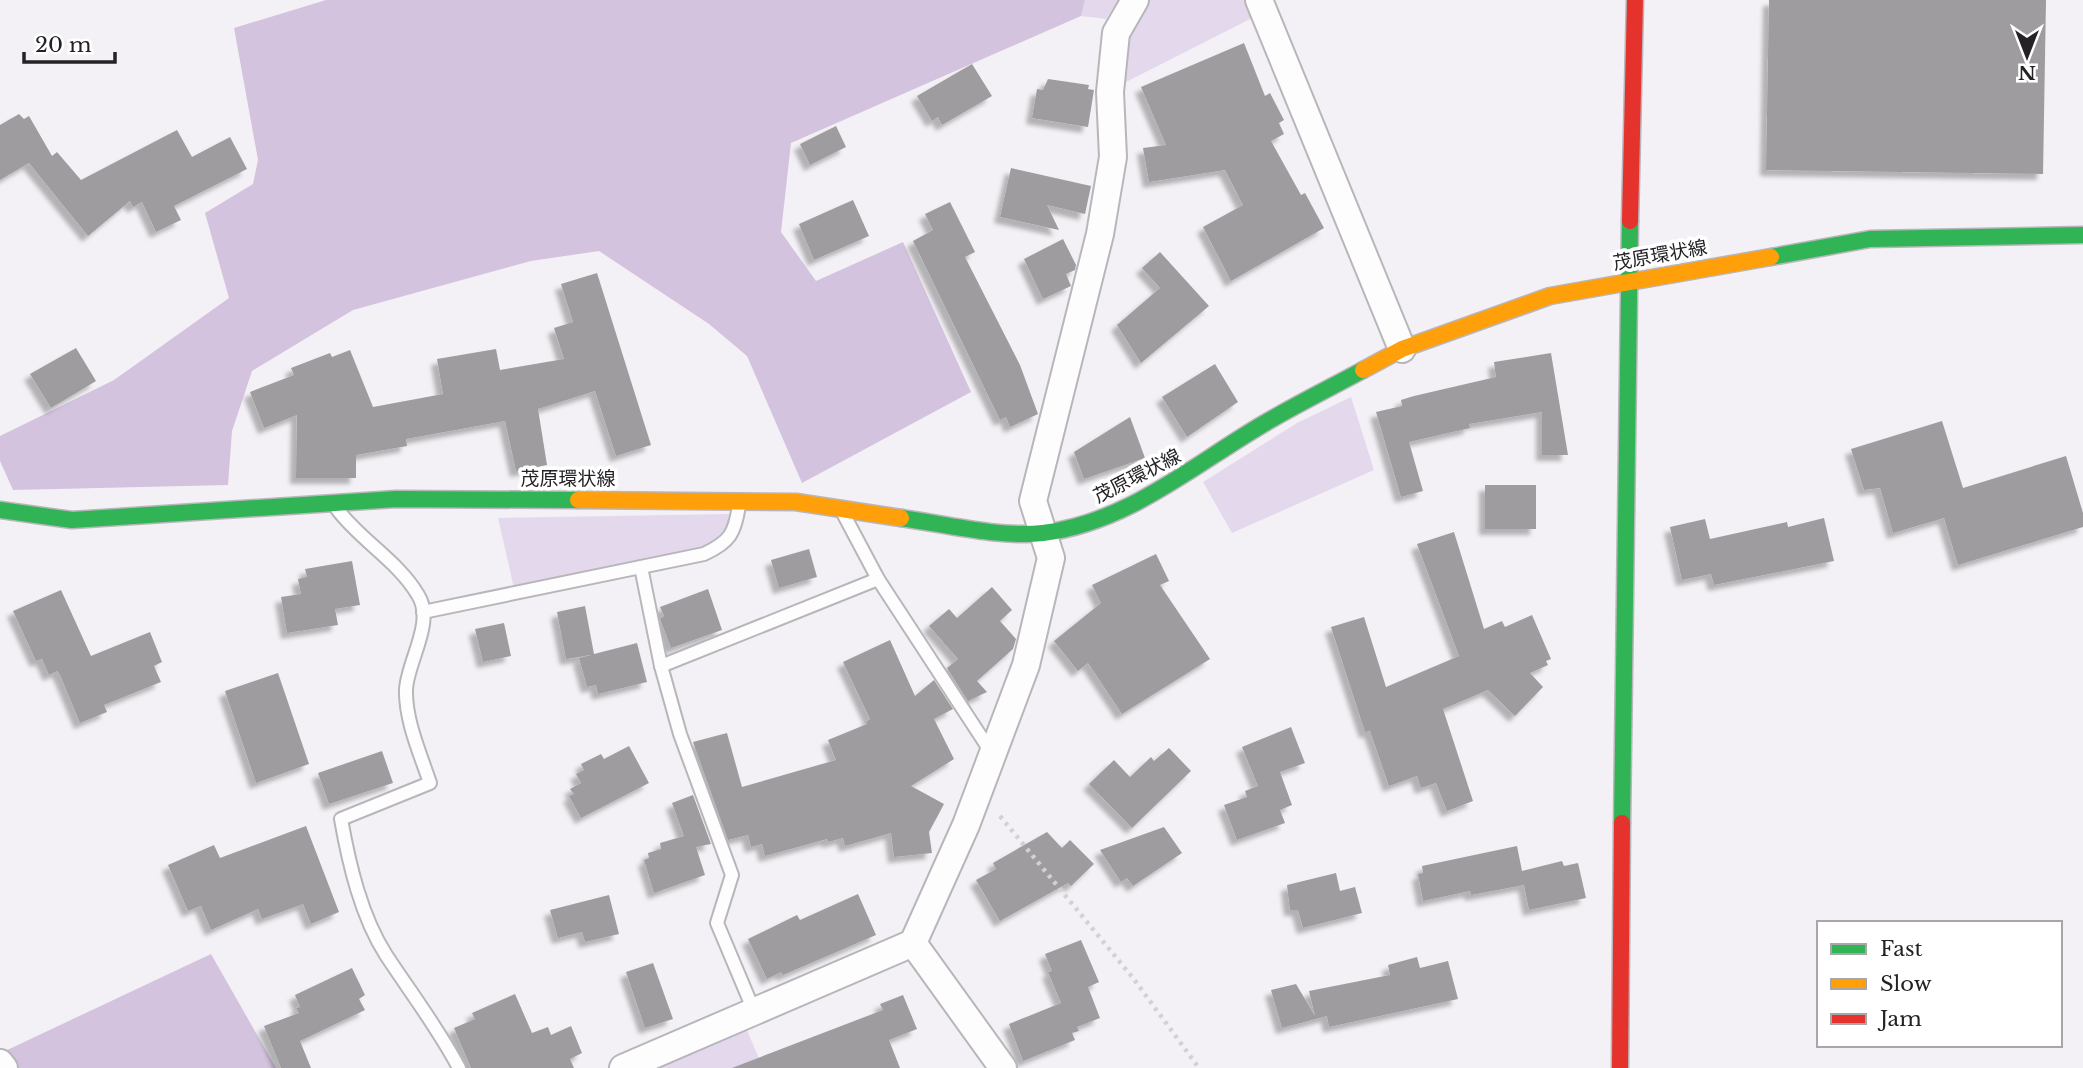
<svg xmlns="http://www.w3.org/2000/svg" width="2083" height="1068" font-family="'Libre Baskerville','Noto Sans JP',serif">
	<defs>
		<filter id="shadow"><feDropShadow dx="-6" dy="6" stdDeviation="2" flood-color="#0004"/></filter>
	</defs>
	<rect width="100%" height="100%" fill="#f3f1f5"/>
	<g fill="#e4d8ec">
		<path d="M 1085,0 L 1118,0 L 1106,19 L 1081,16 Z"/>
		<path d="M 1143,0 L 1252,0 L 1258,15 L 1126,82 L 1121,49 Z"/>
		<path d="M 1351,397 L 1374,470 L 1232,533 L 1203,482 L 1297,423 Z"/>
		<path d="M 729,514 L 729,525 L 710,545 L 514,588 L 498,518 Z"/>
		<path d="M 746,1028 L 763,1068 L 656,1068 Z"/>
	</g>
	<g fill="#d4c3de">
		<path d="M 326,0 L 1085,0 L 1081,16 L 791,143 L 781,232 L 816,281 L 903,242 L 971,392 L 802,483 L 747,356 L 709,324 L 599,251 L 531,261 L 353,310 L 252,371 L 232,431 L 228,485 L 13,490 L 0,461 L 0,436 L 114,380 L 229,298 L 205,213 L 253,184 L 258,160 L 234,28 Z"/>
		<path d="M 211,954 L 276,1068 L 16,1068 L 5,1051 Z"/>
	</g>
	<g fill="#9e9c9f" filter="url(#shadow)">
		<path d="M 1769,0 L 2046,0 L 2043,174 L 1766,170 Z"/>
		<path d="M 1244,43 L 1265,96 L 1270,93 L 1284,120 L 1279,123 L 1284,134 L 1271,141 L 1301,195 L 1305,193 L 1324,228 L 1231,281 L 1203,227 L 1243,205 L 1225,170 L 1149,182 L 1143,148 L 1166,145 L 1141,87 Z"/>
		<path d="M 972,64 L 992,96 L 942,125 L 938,117 L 932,121 L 917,96 Z"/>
		<path d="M 1048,79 L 1089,85 L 1088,89 L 1094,90 L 1088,127 L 1032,118 L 1037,89 L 1043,90 Z"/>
		<path d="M 19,114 L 24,119 L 29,116 L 52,156 L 57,152 L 81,180 L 177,130 L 192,157 L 230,137 L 247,169 L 174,206 L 181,220 L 156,232 L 142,202 L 133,207 L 130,201 L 88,236 L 29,163 L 0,180 L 0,125 Z"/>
		<path d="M 836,126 L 846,147 L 810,165 L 800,144 Z"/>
		<path d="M 1011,168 L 1091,186 L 1085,214 L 1047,205 L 1059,230 L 1000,217 Z"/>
		<path d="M 853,200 L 869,236 L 814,260 L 799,224 Z"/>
		<path d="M 950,202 L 975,252 L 965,257 L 1020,365 L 1038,414 L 1010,427 L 1006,417 L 1000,420 L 913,241 L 933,230 L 925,214 Z"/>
		<path d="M 1063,239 L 1076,265 L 1075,270 L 1066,274 L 1071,286 L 1043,299 L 1024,259 Z"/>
		<path d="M 1160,252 L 1209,306 L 1141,363 L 1117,325 L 1160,288 L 1142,268 Z"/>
		<path d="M 597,273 L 651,445 L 616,456 L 595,391 L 538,409 L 547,465 L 516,471 L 505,421 L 406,439 L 407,446 L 356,455 L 356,478 L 296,478 L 297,415 L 264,428 L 250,392 L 294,375 L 291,368 L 330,353 L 332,357 L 350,350 L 373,407 L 443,394 L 437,359 L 496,349 L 500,370 L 564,359 L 554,328 L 573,322 L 561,284 Z"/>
		<path d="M 76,348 L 96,381 L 51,408 L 30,374 Z"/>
		<path d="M 1551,353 L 1568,455 L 1542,455 L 1542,412 L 1469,424 L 1470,428 L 1409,442 L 1423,491 L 1401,497 L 1376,412 L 1402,406 L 1401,400 L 1414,396 L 1496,377 L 1494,362 Z"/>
		<path d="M 1215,364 L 1238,402 L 1187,437 L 1162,397 Z"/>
		<path d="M 1130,417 L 1145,458 L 1084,479 L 1074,452 Z"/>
		<path d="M 1942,421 L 1963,488 L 2066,456 L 2083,513 L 2083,527 L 1958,565 L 1944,518 L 1893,533 L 1880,488 L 1864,490 L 1851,449 Z"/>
		<rect x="1485" y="485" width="51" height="44"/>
		<path d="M 1824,518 L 1834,561 L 1714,585 L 1711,574 L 1682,580 L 1670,527 L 1705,519 L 1710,539 L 1787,522 L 1788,527 Z"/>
		<path d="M 1454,532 L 1484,629 L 1502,621 L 1505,627 L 1532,615 L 1551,659 L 1546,661 L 1548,665 L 1530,673 L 1543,687 L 1515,716 L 1488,690 L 1443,709 L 1473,801 L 1447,811 L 1436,783 L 1421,788 L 1417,776 L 1389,786 L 1370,731 L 1365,732 L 1331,627 L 1364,617 L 1386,687 L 1459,656 L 1417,544 Z"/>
		<path d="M 809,549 L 817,577 L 779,588 L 771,560 Z"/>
		<path d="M 1156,554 L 1169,581 L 1160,585 L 1210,659 L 1122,714 L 1088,663 L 1078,671 L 1054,641 L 1101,603 L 1092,585 Z"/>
		<path d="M 352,561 L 360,605 L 335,609 L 338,625 L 287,633 L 281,597 L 301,594 L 298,579 L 307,577 L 305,569 Z"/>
		<path d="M 992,587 L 1012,610 L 1000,621 L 1016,639 L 1013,649 L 977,681 L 987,692 L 968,701 L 947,668 L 958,659 L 929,626 L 949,609 L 957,618 Z"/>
		<path d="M 708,589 L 722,630 L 671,648 L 660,619 L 664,616 L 660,607 Z"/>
		<path d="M 61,590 L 91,656 L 150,632 L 162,662 L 154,666 L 161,682 L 104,705 L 107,712 L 80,723 L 60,675 L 57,671 L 49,675 L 42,659 L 36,661 L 13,611 Z"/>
		<path d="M 585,606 L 594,654 L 637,643 L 647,682 L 598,694 L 596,685 L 587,687 L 579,658 L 591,655 L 566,659 L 557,612 Z"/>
		<path d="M 504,623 L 511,656 L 483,662 L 475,629 Z"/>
		<path d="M 890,640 L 915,696 L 934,680 L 953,709 L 934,719 L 954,759 L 911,786 L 944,804 L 929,832 L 932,853 L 894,857 L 891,833 L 845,846 L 843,838 L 828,842 L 827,839 L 765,856 L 762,844 L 751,847 L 748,835 L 728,840 L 693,742 L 727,733 L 742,787 L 836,760 L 828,740 L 867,724 L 866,722 L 870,719 L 843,662 Z"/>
		<path d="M 278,673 L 309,764 L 256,783 L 225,691 Z"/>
		<path d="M 1291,727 L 1305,763 L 1280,772 L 1292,805 L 1280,810 L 1285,823 L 1237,840 L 1224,805 L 1247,797 L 1245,791 L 1258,786 L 1242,747 Z"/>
		<path d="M 629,746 L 649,783 L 581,818 L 569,796 L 574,794 L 570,789 L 581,783 L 576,774 L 584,770 L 581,764 L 601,754 L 604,759 Z"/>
		<path d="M 1169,748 L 1191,771 L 1132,828 L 1089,784 L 1114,760 L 1130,777 L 1151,757 L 1154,761 Z"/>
		<path d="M 382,751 L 393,783 L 329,804 L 318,773 Z"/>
		<path d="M 693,795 L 711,844 L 696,847 L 705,875 L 654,893 L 644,860 L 649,858 L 648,853 L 661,849 L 660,843 L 684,836 L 672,803 Z"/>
		<path d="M 306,826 L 339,912 L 311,924 L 303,904 L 262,919 L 258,909 L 211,930 L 201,906 L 188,911 L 168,865 L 214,845 L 220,858 Z"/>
		<path d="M 1164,827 L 1182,853 L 1133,886 L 1127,878 L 1121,882 L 1100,850 Z"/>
		<path d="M 1047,832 L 1062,848 L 1070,840 L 1094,864 L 1071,886 L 1068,883 L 1000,921 L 976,880 L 996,869 L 993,863 Z"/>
		<path d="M 1517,846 L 1522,871 L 1562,861 L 1564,866 L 1578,863 L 1586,898 L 1529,910 L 1524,885 L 1471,895 L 1470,891 L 1423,901 L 1418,874 L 1423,873 L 1422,866 Z"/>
		<path d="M 1336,873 L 1340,891 L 1355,887 L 1362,913 L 1303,928 L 1298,910 L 1290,910 L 1287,885 Z"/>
		<path d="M 858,894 L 876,935 L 783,975 L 781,972 L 767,979 L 748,939 L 797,915 L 800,920 Z"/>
		<path d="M 609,895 L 619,934 L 585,942 L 582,932 L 558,938 L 550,910 Z"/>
		<path d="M 1081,940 L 1099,982 L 1088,987 L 1100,1018 L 1077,1027 L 1079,1031 L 1072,1033 L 1075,1040 L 1023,1061 L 1009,1024 L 1061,1003 L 1048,972 L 1052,971 L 1045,954 Z"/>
		<path d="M 1417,957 L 1420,968 L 1448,961 L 1458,999 L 1329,1027 L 1327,1016 L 1282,1028 L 1271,990 L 1296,984 L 1315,1016 L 1309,991 L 1390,975 L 1388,965 Z"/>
		<path d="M 653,963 L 673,1019 L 645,1028 L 626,972 Z"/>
		<path d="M 352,968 L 365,995 L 359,999 L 365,1010 L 300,1041 L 311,1068 L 281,1068 L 264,1026 L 299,1013 L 296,1008 L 300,1007 L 295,995 Z"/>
		<path d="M 515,994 L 532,1033 L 548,1027 L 551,1035 L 571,1026 L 582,1053 L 570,1059 L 574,1068 L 471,1068 L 454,1028 L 475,1019 L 472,1013 Z"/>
		<path d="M 903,995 L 917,1029 L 889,1040 L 900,1068 L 732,1068 L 883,1010 L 880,1004 Z"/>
	</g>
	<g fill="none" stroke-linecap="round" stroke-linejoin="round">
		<defs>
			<g id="lane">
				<path d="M 337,509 C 360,540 398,561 418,595 C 435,622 408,660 406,689 C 405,720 420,753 430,783 L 341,819 C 349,864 361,916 386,955 C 411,993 438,1028 459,1068"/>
				<path d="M 844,515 L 878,579 L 991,752"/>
				<path d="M 641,567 L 661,666 L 680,734 L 732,875 L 717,923 L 754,1011"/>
				<path d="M 423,612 L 704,554 C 730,542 735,533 739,505"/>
				<path d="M 661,666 L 878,579"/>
			</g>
			<g id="street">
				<path d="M 1259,0 L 1402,349"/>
				<path d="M 913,943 L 1003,1068"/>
				<path d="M 0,1063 L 4,1068"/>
				<path d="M 623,1068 L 913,943 L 966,825 L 1026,665 L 1051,558 L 1033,501 L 1100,234 L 1113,157 L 1110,92 L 1116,33 L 1135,0"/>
			</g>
			<g id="fast">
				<path d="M 1771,257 L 1870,239 L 2083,235"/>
				<path d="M 0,510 L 72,520 L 396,499 L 578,500"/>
				<path d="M 901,518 C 944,524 1000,538 1043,533 C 1126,523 1191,467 1260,426 C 1293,406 1328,389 1363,370"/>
				<path d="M 1622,823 L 1630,221"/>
			</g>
			<g id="slow">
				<path d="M 1363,370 L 1402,349 L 1550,296 L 1771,257"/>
				<path d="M 578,500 L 796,502 L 901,518"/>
			</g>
			<g id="jam">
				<path d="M 1630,221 L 1635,0"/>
				<path d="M 1620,1068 L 1622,823"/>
			</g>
		</defs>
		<use href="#lane" stroke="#b8b6ba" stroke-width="16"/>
		<use href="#street" stroke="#b8b6ba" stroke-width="30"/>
		<use href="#fast" stroke="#b8b6ba" stroke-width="19"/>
		<use href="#slow" stroke="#b8b6ba" stroke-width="19"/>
		<use href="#jam" stroke="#b8b6ba" stroke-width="19"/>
		<path stroke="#d2d2d2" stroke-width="4.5" stroke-dasharray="3.5 5" stroke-linecap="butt" d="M 1000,816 L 1133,978 L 1199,1068"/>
		<use href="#lane" stroke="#fdfdfe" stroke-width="12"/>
		<use href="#street" stroke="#fdfdfe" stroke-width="26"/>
		<use href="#fast" stroke="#30b455" stroke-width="16"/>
		<use href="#slow" stroke="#ff9f0a" stroke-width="16"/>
		<use href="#jam" stroke="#e5322d" stroke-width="16"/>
	</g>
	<g text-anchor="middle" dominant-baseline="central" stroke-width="7" stroke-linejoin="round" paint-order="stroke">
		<g font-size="19" fill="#242225" stroke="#fff">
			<text transform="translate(1660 255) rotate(-10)">茂原環状線</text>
			<text transform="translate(1137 476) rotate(-27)">茂原環状線</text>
			<text x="568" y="478">茂原環状線</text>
		</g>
	</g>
	<rect x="1817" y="921" width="245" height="126" fill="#ffffff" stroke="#a7a7a8" stroke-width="2"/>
	<rect x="1831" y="944" width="35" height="10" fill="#30b455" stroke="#a7a7a8" stroke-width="2"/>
	<text x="1880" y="956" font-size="21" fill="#242225">Fast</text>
	<rect x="1831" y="979" width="35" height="10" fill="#ff9f0a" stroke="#a7a7a8" stroke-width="2"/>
	<text x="1880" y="991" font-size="21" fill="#242225">Slow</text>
	<rect x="1831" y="1014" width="35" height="10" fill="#e5322d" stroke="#a7a7a8" stroke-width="2"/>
	<text x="1880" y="1026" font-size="21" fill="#242225">Jam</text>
	<g transform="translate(2027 56) rotate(180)" stroke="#ffffff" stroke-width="5" paint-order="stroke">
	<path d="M0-5L12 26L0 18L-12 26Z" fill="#242225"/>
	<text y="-10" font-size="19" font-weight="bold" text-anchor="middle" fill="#242225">N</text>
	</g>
	<path d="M24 52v10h91v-10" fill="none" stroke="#242225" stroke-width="3.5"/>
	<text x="35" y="52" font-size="21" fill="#242225" stroke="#ffffff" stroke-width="5" paint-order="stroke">20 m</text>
</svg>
